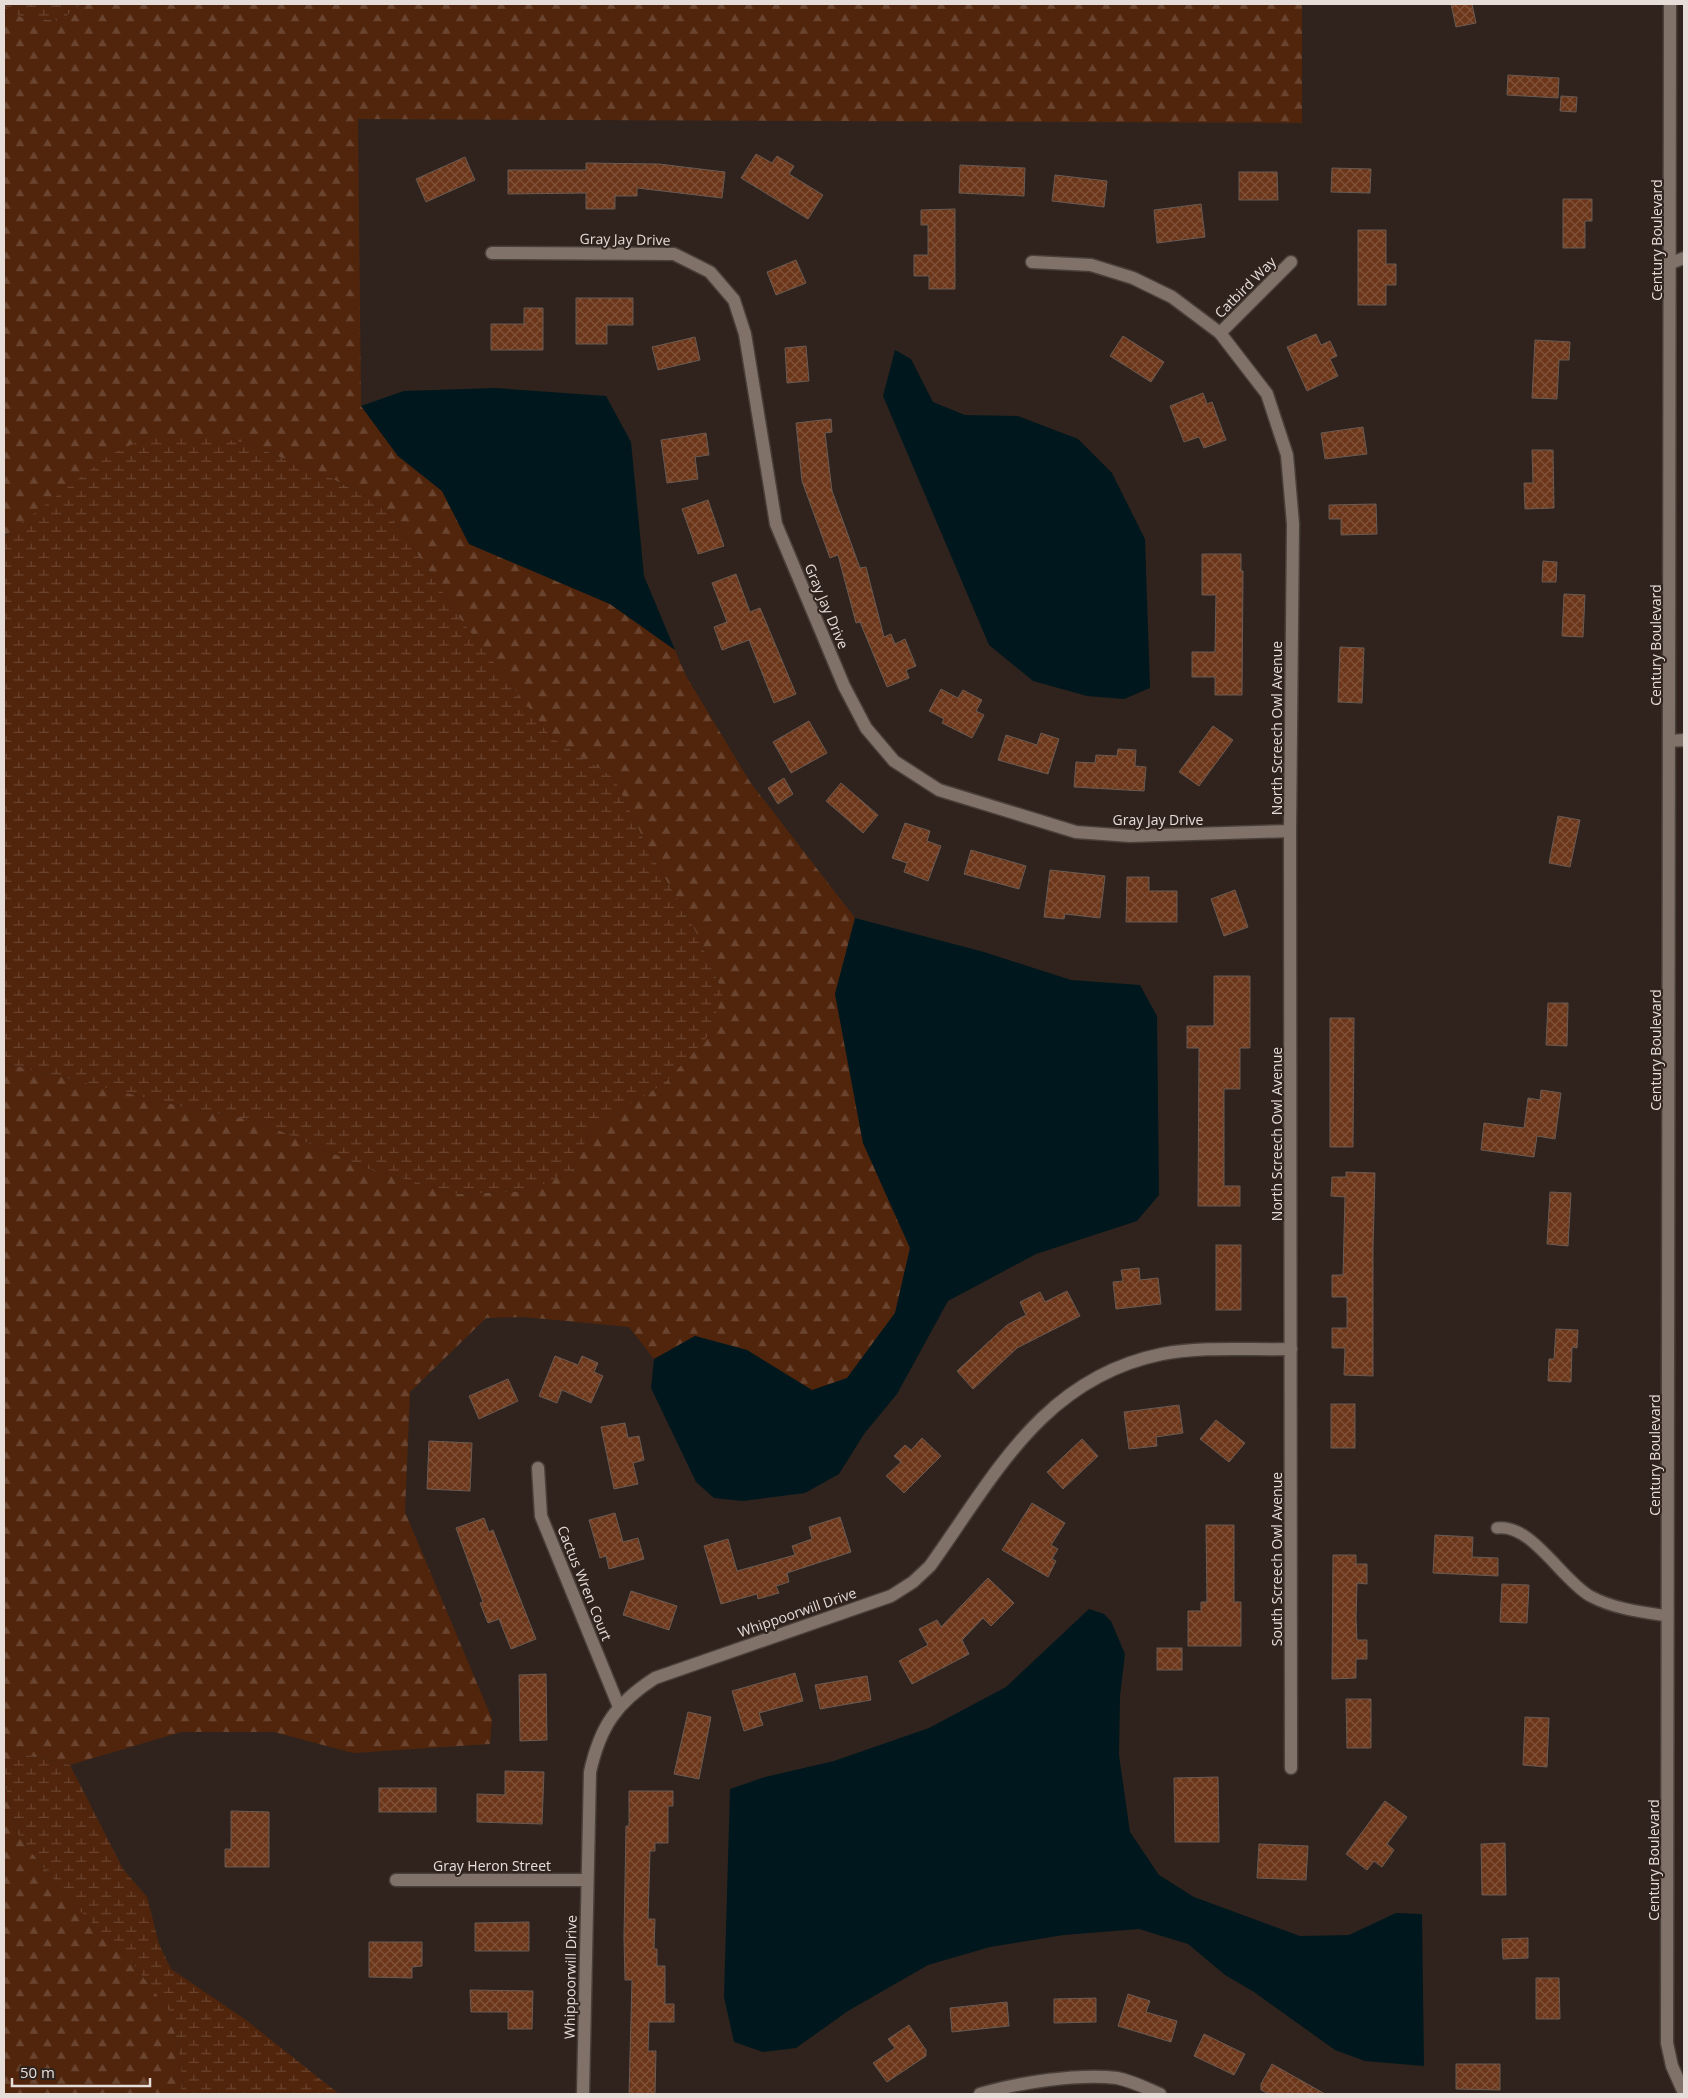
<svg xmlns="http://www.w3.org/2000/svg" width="1688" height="2098" font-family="'Open Sans',sans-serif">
	<defs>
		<pattern id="forest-firs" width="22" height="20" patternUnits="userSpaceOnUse" patternTransform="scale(1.25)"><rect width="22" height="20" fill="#51250c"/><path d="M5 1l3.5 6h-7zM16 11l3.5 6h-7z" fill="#6a442f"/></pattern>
		<pattern id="wetland-marsh" width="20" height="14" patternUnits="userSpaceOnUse" patternTransform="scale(1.25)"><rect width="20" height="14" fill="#51250c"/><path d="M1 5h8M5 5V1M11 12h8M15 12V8" fill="none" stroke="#6a442f"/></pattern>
		<pattern id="building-cross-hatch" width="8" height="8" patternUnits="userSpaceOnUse" patternTransform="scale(1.25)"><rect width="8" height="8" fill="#6b3619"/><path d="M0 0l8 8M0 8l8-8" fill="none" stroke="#80533a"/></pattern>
	</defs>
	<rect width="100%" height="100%" fill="#30231d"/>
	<g fill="url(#forest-firs)">
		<path d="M 81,4 L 1302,4 L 1302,123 L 358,119 L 361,406 L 398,456 L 442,491 L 469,544 L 610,604 L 675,650 L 686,676 L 750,782 L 855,918 L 835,994 L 863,1143 L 910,1248 L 895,1313 L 847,1378 L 812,1391 L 747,1350 L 695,1336 L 654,1359 L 629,1327 L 524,1317 L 486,1318 L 410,1392 L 405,1512 L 492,1719 L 490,1744 L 353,1753 L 274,1732 L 181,1732 L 70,1765 L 22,1754 L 4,1768 L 4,1063 L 192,1109 L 257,1121 L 369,1169 L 458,1194 L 528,1191 L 571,1172 L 591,1130 L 666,1082 L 723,993 L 691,922 L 650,853 L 614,778 L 552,738 L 455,612 L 428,569 L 383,506 L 333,479 L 244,442 L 6,534 L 4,537 L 4,6 L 21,17 L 60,21 Z"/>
		<path d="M 4,1780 L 19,1837 L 75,1906 L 130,1960 L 171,2013 L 182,2070 L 181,2094 L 4,2094 Z"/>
	</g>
	<g fill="url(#wetland-marsh)">
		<path d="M 4,4 L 81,4 L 60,21 L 21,17 L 4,6 Z"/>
		<path d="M 147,437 L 205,438 L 244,442 L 333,479 L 383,506 L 428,569 L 455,612 L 552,738 L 614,778 L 650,853 L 691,922 L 723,993 L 709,1035 L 666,1082 L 591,1130 L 571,1172 L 528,1191 L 458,1194 L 369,1169 L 257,1121 L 192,1109 L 4,1063 L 4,537 L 108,456 Z"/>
		<path d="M 22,1754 L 70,1765 L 123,1869 L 147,1897 L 159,1944 L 171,1969 L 246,2020 L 339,2094 L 181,2094 L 182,2070 L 171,2013 L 130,1960 L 75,1906 L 19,1837 L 4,1780 L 4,1768 Z"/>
	</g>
	<g fill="#00181d">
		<path d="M 895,350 L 911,359 L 933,402 L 965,415 L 1018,416 L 1078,439 L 1112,473 L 1145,539 L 1150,688 L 1124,699 L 1087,696 L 1033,681 L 989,645 L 883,396 Z"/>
		<path d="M 495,388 L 606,396 L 631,442 L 644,576 L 675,650 L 610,604 L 469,544 L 442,491 L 398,456 L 361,406 L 404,391 Z"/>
		<path d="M 855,918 L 984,952 L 1071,980 L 1140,985 L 1157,1016 L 1159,1195 L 1137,1221 L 1036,1254 L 948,1301 L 897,1394 L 864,1434 L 839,1474 L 805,1493 L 743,1501 L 714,1498 L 696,1482 L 651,1388 L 654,1359 L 695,1336 L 747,1350 L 812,1390 L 847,1378 L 895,1313 L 910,1248 L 863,1143 L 835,994 Z"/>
		<path d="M 1089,1609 L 1104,1614 L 1111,1621 L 1125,1654 L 1120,1696 L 1119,1755 L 1130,1832 L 1159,1875 L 1194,1897 L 1300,1936 L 1349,1935 L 1396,1913 L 1422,1914 L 1424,2066 L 1365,2061 L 1335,2050 L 1254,1992 L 1225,1975 L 1188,1944 L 1139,1929 L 1064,1935 L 990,1947 L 928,1965 L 848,2011 L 796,2048 L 763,2052 L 734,2042 L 724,1997 L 730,1789 L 765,1777 L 834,1761 L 929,1728 L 1006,1687 Z"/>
	</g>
	<g fill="url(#building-cross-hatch)" stroke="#685a53">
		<path d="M 1451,4 L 1472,4 L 1476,23 L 1456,27 Z"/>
		<path d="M 1508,75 L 1559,78 L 1558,98 L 1507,95 Z"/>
		<path d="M 1561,96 L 1577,97 L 1576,112 L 1560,111 Z"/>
		<path d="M 756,154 L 772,163 L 777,156 L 794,166 L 789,174 L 823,195 L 808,219 L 741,178 Z"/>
		<path d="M 465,157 L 475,180 L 426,202 L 416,179 Z"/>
		<path d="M 586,163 L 659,164 L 725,172 L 722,198 L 637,188 L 637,196 L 615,196 L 615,209 L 586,209 L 586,193 L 508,194 L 508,170 L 586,170 Z"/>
		<path d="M 960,165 L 1025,168 L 1024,196 L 959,193 Z"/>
		<path d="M 1332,168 L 1371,169 L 1370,193 L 1331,192 Z"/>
		<path d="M 1239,172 L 1277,172 L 1278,200 L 1239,200 Z"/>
		<path d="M 1055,175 L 1107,181 L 1104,207 L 1052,201 Z"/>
		<path d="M 1563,199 L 1592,199 L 1592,221 L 1585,221 L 1585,248 L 1563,248 Z"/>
		<path d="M 1201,204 L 1205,237 L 1157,243 L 1154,210 Z"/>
		<path d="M 955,209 L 955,289 L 929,289 L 929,276 L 914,276 L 914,255 L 928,255 L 928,225 L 921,225 L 921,210 Z"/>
		<path d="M 1358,230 L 1386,230 L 1386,264 L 1396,264 L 1396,285 L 1386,285 L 1386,305 L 1358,305 Z"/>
		<path d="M 796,260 L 806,283 L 776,295 L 767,272 Z"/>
		<path d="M 576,298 L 633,298 L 633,325 L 607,325 L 607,344 L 576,344 Z"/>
		<path d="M 524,308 L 543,308 L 543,350 L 491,350 L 491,324 L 524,324 Z"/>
		<path d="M 1316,334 L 1321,345 L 1330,341 L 1337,356 L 1330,359 L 1338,376 L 1307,391 L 1287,347 Z"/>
		<path d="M 1123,336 L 1164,362 L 1151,382 L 1110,356 Z"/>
		<path d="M 695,337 L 700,360 L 658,370 L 652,347 Z"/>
		<path d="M 1535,340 L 1570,342 L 1569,360 L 1559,360 L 1557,399 L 1532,398 Z"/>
		<path d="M 806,346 L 809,381 L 787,383 L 785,348 Z"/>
		<path d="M 1203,393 L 1207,404 L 1212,402 L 1226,440 L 1204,448 L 1199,437 L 1184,442 L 1170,406 Z"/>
		<path d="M 831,419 L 832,432 L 825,433 L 832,491 L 860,568 L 866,567 L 884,637 L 891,634 L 895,644 L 905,639 L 916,666 L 906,670 L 909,678 L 887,687 L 860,622 L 856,623 L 838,555 L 830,558 L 802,481 L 796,423 Z"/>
		<path d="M 1363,427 L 1367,454 L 1325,459 L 1321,433 Z"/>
		<path d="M 706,433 L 709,455 L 695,457 L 698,479 L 667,483 L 661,440 Z"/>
		<path d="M 1532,450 L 1553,450 L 1554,508 L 1525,509 L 1524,483 L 1533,483 Z"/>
		<path d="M 708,500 L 724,546 L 698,554 L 682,509 Z"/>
		<path d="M 1376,504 L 1377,534 L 1341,535 L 1341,519 L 1329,519 L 1329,505 Z"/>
		<path d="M 1202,554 L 1241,554 L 1241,571 L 1243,571 L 1242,695 L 1215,695 L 1215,677 L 1192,677 L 1192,652 L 1215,652 L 1216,595 L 1202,595 Z"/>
		<path d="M 1543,561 L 1557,562 L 1556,582 L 1542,582 Z"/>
		<path d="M 736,574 L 750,612 L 760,608 L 796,694 L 774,703 L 749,640 L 722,650 L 714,627 L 727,622 L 712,583 Z"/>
		<path d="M 1564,594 L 1585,595 L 1583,637 L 1562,636 Z"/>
		<path d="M 1340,647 L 1364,648 L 1362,703 L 1338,702 Z"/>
		<path d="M 941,689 L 958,698 L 963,690 L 982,700 L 976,711 L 984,715 L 972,738 L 942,723 L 944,719 L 929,711 Z"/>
		<path d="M 809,721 L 827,753 L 791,773 L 773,742 Z"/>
		<path d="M 1213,726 L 1233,740 L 1199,786 L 1179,772 Z"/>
		<path d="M 1041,733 L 1059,739 L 1048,774 L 998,760 L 1006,735 L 1037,745 Z"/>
		<path d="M 1118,749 L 1136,750 L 1135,766 L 1146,767 L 1144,791 L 1074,787 L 1076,762 L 1095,763 L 1096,755 L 1117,756 Z"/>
		<path d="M 784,778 L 793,794 L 778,804 L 768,788 Z"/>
		<path d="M 841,783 L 878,815 L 863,833 L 826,801 Z"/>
		<path d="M 1558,816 L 1580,820 L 1570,867 L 1549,863 Z"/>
		<path d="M 905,823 L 930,831 L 927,841 L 941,846 L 928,881 L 904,872 L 907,863 L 892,858 Z"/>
		<path d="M 971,850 L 1026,866 L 1019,889 L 964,874 Z"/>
		<path d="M 1050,870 L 1105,876 L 1100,918 L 1065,914 L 1064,919 L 1044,917 Z"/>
		<path d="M 1127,877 L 1149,877 L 1149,891 L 1177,891 L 1177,922 L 1126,922 Z"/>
		<path d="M 1235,890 L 1248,927 L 1224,936 L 1211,899 Z"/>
		<path d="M 1214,976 L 1250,976 L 1250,1048 L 1240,1048 L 1240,1089 L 1224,1089 L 1224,1186 L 1240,1186 L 1240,1206 L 1198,1206 L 1199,1048 L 1187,1048 L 1187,1026 L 1214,1026 Z"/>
		<path d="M 1548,1003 L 1568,1003 L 1567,1046 L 1546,1045 Z"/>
		<path d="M 1330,1018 L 1354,1018 L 1353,1147 L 1330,1147 Z"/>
		<path d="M 1541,1090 L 1561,1093 L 1555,1139 L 1537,1136 L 1534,1157 L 1481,1150 L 1484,1123 L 1524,1128 L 1528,1098 L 1540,1100 Z"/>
		<path d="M 1346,1172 L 1375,1173 L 1373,1248 L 1373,1376 L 1344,1375 L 1345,1348 L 1332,1348 L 1332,1328 L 1347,1328 L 1347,1297 L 1332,1297 L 1332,1275 L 1343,1275 L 1345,1197 L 1331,1196 L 1332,1177 L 1346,1177 Z"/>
		<path d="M 1550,1192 L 1571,1193 L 1568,1246 L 1547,1244 Z"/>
		<rect x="1216" y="1245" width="25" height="65"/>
		<path d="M 1139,1268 L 1140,1280 L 1158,1278 L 1161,1304 L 1116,1309 L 1113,1282 L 1123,1281 L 1121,1270 Z"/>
		<path d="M 1067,1291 L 1080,1316 L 1017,1348 L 973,1389 L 957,1371 L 1007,1325 L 1026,1315 L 1020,1302 L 1040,1292 L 1045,1302 Z"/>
		<path d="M 1556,1329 L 1578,1330 L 1577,1348 L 1572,1347 L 1571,1382 L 1548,1381 L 1549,1359 L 1554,1359 Z"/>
		<path d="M 555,1356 L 578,1365 L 582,1356 L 598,1363 L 594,1372 L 603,1376 L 591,1403 L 562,1390 L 557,1403 L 539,1396 Z"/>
		<path d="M 508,1379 L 518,1401 L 479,1419 L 469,1396 Z"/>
		<rect x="1331" y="1404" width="24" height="44"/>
		<path d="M 1179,1405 L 1183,1433 L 1156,1437 L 1157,1446 L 1129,1449 L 1124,1412 Z"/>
		<path d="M 1216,1420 L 1245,1443 L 1229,1462 L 1200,1439 Z"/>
		<path d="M 625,1423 L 628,1438 L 639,1436 L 644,1460 L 633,1463 L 638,1484 L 614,1489 L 601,1427 Z"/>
		<path d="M 922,1438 L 941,1456 L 904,1493 L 886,1476 L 901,1462 L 894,1456 L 905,1445 L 911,1450 Z"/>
		<path d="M 1082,1439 L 1098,1456 L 1063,1489 L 1047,1472 Z"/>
		<path d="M 429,1441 L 472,1443 L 470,1491 L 427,1489 Z"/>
		<path d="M 1032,1503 L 1065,1523 L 1051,1545 L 1058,1549 L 1052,1559 L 1056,1561 L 1048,1577 L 1002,1550 Z"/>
		<path d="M 615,1513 L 623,1542 L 638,1538 L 644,1559 L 609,1569 L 606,1556 L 600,1558 L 589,1520 Z"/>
		<path d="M 840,1517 L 851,1552 L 787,1573 L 789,1582 L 776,1586 L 779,1593 L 758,1599 L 757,1594 L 721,1604 L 704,1546 L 728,1539 L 737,1571 L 795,1555 L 792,1546 L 812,1539 L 809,1527 Z"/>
		<path d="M 484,1518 L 489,1532 L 493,1530 L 536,1639 L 511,1649 L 499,1619 L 488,1623 L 480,1603 L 483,1602 L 456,1528 Z"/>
		<path d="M 1206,1525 L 1234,1525 L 1234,1602 L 1241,1602 L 1241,1646 L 1188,1646 L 1188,1611 L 1201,1611 L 1201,1602 L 1207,1602 Z"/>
		<path d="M 1435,1535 L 1473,1537 L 1472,1557 L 1498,1558 L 1498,1576 L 1433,1573 Z"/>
		<path d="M 1333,1555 L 1356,1555 L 1356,1564 L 1367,1564 L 1367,1584 L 1357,1583 L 1356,1618 L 1357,1640 L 1367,1640 L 1367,1659 L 1356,1659 L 1356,1678 L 1332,1679 Z"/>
		<path d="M 988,1578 L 1014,1603 L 991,1626 L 983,1618 L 962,1640 L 969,1654 L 912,1684 L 899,1661 L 928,1645 L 919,1629 L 937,1620 L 941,1627 Z"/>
		<path d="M 1502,1584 L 1529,1585 L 1527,1623 L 1500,1622 Z"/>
		<path d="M 631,1591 L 677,1606 L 669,1630 L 623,1615 Z"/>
		<rect x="1157" y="1648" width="25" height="22"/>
		<path d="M 795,1673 L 803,1701 L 759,1713 L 763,1725 L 744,1731 L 732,1691 Z"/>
		<path d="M 546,1674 L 547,1740 L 520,1741 L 519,1675 Z"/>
		<path d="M 867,1676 L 871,1700 L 820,1709 L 815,1685 Z"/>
		<path d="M 1346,1699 L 1371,1699 L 1371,1748 L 1347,1748 Z"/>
		<path d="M 688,1712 L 711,1717 L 699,1779 L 674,1774 Z"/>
		<path d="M 1525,1717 L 1549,1718 L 1547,1767 L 1523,1765 Z"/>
		<path d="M 505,1771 L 544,1772 L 542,1824 L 477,1822 L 477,1794 L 505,1795 Z"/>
		<path d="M 1218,1777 L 1219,1842 L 1175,1842 L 1174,1778 Z"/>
		<rect x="379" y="1788" width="57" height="24"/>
		<path d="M 629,1791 L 673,1791 L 673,1806 L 668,1806 L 668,1843 L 655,1843 L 655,1851 L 650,1851 L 648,1919 L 655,1919 L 654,1949 L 657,1949 L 657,1966 L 665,1966 L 665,2004 L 674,2004 L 674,2022 L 649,2022 L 648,2051 L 656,2051 L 655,2094 L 629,2094 L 632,1980 L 625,1980 L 624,1937 L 626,1826 L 629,1826 Z"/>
		<path d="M 1385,1801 L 1407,1817 L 1387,1844 L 1394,1850 L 1382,1867 L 1374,1861 L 1367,1870 L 1346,1854 Z"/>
		<path d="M 231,1811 L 269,1812 L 269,1867 L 225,1867 L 225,1849 L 231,1849 Z"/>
		<path d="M 1505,1843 L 1506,1895 L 1482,1895 L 1481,1844 Z"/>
		<path d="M 1259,1844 L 1308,1846 L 1306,1880 L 1257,1878 Z"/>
		<path d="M 529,1922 L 529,1951 L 475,1951 L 475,1923 Z"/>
		<path d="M 1528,1938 L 1528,1958 L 1503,1959 L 1502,1939 Z"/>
		<path d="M 369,1942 L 422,1942 L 422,1966 L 412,1967 L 412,1978 L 369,1977 Z"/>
		<path d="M 1536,1978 L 1559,1978 L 1560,2019 L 1536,2019 Z"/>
		<path d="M 470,1990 L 533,1991 L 532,2029 L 508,2029 L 508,2012 L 471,2012 Z"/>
		<path d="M 1128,1994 L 1150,2001 L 1146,2012 L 1177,2021 L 1171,2042 L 1118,2026 Z"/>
		<path d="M 1096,1998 L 1096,2022 L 1054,2023 L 1054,1999 Z"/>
		<path d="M 1007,2002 L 1009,2026 L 952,2032 L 950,2008 Z"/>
		<path d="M 909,2025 L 926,2050 L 926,2056 L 887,2082 L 873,2063 L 895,2048 L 888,2039 Z"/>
		<path d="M 1204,2034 L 1245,2054 L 1234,2075 L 1194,2056 Z"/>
		<path d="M 1272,2064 L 1325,2094 L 1269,2094 L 1261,2090 L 1261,2084 Z"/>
		<path d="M 1456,2064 L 1500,2064 L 1500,2090 L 1456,2089 Z"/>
	</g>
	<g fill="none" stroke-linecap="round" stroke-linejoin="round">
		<defs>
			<path id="service" d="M 1497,1528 C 1531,1523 1561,1579 1590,1596 C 1614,1609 1642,1612 1668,1616"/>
			<g id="minor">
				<path d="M 1670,4 L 1667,2043 L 1672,2066 L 1684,2093"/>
				<path d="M 492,253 L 674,254 L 710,272 L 734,300 L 745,334 L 776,524 L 844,686 L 866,728 L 894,761 L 939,790 L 1076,832 L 1130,836 L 1290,831"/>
				<path d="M 1032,262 L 1091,265 L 1133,278 L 1172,297 L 1220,333 L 1267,394 L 1287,455 L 1293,524 L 1290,831 L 1291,1768"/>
				<path d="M 1671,263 L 1684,258"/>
				<path d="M 1220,333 L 1291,262"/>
				<path d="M 1670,741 L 1684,740"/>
				<path d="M 538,1468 L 541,1516 L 619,1707"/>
				<path d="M 396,1880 L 587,1880"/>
				<path d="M 583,2094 L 590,1772 C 600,1727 616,1703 655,1678 L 891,1596 L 913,1582 L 930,1566 C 995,1475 1043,1378 1162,1354 C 1203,1346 1249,1350 1291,1349"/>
				<path d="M 980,2094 C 1016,2083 1079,2073 1117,2078 C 1132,2081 1146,2088 1160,2094"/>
			</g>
		</defs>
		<use href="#service" stroke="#493f39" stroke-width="14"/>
		<use href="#minor" stroke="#493f39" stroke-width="15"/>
		<use href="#service" stroke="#807169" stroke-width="11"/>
		<use href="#minor" stroke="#807169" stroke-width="12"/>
	</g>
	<g text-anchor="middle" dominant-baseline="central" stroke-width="4" stroke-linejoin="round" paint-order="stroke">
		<g font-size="14" fill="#e6ddd9" stroke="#30231d">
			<text transform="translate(625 239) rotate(1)">Gray Jay Drive</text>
			<text transform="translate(1656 240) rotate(-90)">Century Boulevard</text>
			<text transform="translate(1245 287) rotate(-45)">Catbird Way</text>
			<text transform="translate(827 606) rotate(67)">Gray Jay Drive</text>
			<text transform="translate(1655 645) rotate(-90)">Century Boulevard</text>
			<text transform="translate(1276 728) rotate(-90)">North Screech Owl Avenue</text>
			<text x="1158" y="819">Gray Jay Drive</text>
			<text transform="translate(1655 1050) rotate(-90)">Century Boulevard</text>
			<text transform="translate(1276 1134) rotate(-90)">North Screech Owl Avenue</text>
			<text transform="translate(1654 1455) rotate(-90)">Century Boulevard</text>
			<text transform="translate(1276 1559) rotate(-90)">South Screech Owl Avenue</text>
			<text transform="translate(585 1583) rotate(68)">Cactus Wren Court</text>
			<text transform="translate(797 1612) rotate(-19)">Whippoorwill Drive</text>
			<text transform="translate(1653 1860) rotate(-90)">Century Boulevard</text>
			<text x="492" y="1865">Gray Heron Street</text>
			<text transform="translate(570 1977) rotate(-89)">Whippoorwill Drive</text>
		</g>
	</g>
	<rect width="1688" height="2098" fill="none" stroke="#e6ddd9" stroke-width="10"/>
	<path d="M12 2078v8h138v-8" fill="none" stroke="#e6ddd9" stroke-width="2.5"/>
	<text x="20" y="2078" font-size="15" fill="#e6ddd9" stroke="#30231d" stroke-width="4" paint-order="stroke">50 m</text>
</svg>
